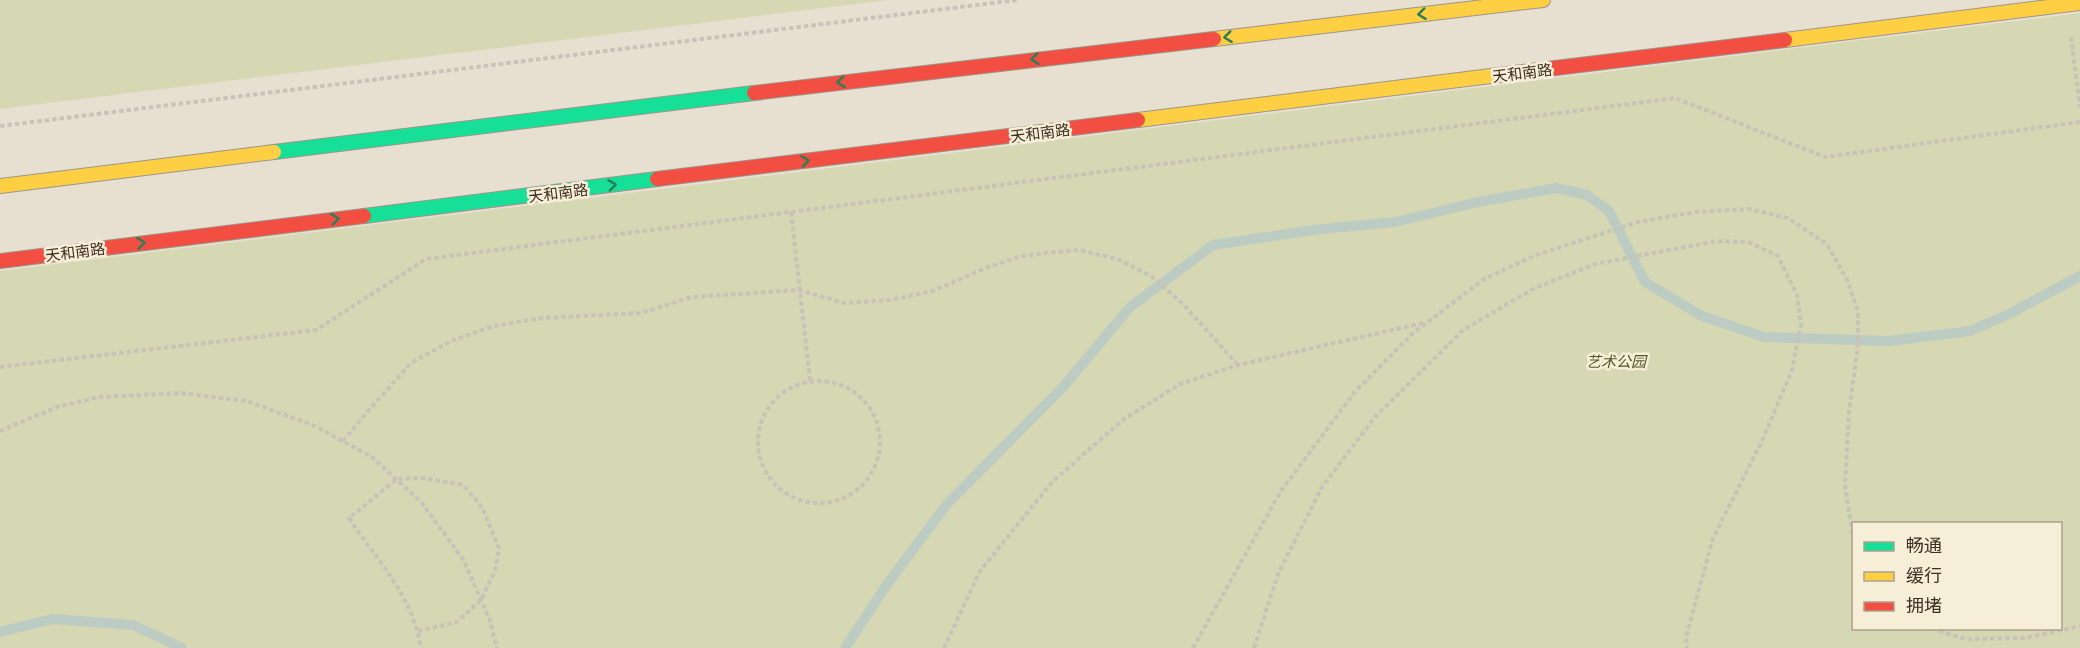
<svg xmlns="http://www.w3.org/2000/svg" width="2080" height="648" font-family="Georgia,'Noto Sans SC',serif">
	<rect width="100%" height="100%" fill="#e7e0d1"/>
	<g fill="#d6d7b3" fill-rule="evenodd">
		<path d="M 0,0 L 888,0 L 0,109 Z"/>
		<path d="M 2080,13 L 2080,648 L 0,648 L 0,271 ZM 1854,524 L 2060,524 L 2060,628 L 1854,628 Z"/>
	</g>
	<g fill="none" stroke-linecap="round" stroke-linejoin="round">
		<g stroke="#bcccc2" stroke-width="10">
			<path d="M 0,632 L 53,619 L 133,625 L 182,648"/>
			<path d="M 845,648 L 888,583 L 947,504 L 1064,386 L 1130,307 L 1213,245 L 1321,229 L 1395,222 L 1478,202 L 1556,188 L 1587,195 L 1609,211 L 1645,282 L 1702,316 L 1764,337 L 1889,341 L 1970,331 L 2011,313 L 2080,276"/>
		</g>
		<defs>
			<g id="fast">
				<path d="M 274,152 L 754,93"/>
				<path d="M 364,216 L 657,179"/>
			</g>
			<g id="slow">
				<path d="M 1214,39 L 1543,0"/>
				<path d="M 1785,40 L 2080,3"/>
				<path d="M 1138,120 L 1539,70"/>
				<path d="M 0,186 L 274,152"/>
			</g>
			<g id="jam">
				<path d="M 1539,70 L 1785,40"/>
				<path d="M 754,93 L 1214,39"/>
				<path d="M 657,179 L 1138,120"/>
				<path d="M 0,261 L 364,216"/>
			</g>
		</defs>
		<use href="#fast" stroke="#9c958a" stroke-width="16"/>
		<use href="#slow" stroke="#9c958a" stroke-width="16"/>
		<use href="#jam" stroke="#9c958a" stroke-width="16"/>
		<g stroke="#c8c2b9" stroke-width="4" stroke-dasharray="4.5 3" stroke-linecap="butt">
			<path d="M 2071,37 L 2080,107"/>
			<path d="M 0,126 L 1017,0"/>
			<path d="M 791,212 L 810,381"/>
			<path d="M 0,367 L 316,330 L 426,259 L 1675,98 L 1825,157 L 2080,122"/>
			<circle cx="819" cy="442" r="61"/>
			<path d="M 0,431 L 57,407 L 100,397 L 180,393 L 247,401 L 315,426 L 372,457 L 422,503 L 464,561 L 490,621 L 497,648"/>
			<path d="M 343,441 L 369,410 L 411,363 L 451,341 L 493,326 L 543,318 L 641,313 L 692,297 L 798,290 L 845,303 L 891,300 L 933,291 L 988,267 L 1019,257 L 1045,253 L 1080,250 L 1120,260 L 1154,278 L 1183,304 L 1238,365"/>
			<path d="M 1932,628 L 1965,639 L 2025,638 L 2080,626"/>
			<path d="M 418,631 L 457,622 L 481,600 L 495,571 L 499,548 L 482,507 L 463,485 L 424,478 L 397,479 L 349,518 C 377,561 412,594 421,648"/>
			<path d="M 944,648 L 980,571 L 1052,482 L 1124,419 L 1180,384 L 1238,365 L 1423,323"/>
			<path d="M 1193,648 L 1281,491 L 1354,393 L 1412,334 L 1484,279 L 1536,255 L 1638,222 L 1696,212 L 1749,209 L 1788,218 L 1827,244 L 1847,280 L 1858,311 L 1858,345 L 1849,412 L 1845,486 L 1854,544"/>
			<path d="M 1254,648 L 1278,574 L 1322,487 L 1375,417 L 1463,330 L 1533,289 L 1595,264 L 1717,241 L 1748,242 L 1778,256 L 1797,295 L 1801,324 L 1792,370 L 1762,441 L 1713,538 L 1686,637 L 1687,648"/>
		</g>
		<use href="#fast" stroke="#16e098" stroke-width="14"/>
		<use href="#slow" stroke="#ffcf43" stroke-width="14"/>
		<use href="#jam" stroke="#f24e42" stroke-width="14"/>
	</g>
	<defs><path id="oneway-chevron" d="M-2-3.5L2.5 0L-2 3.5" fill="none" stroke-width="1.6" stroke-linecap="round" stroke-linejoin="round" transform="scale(1.5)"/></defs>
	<g stroke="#2b7e56">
		<use href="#oneway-chevron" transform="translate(1422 14) rotate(173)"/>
		<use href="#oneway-chevron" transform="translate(1228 37) rotate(173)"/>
		<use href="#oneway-chevron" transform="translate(1035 59) rotate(173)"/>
		<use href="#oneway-chevron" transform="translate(841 82) rotate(173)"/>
		<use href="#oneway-chevron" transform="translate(805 161) rotate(-7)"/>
		<use href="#oneway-chevron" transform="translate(612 185) rotate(-7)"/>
		<use href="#oneway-chevron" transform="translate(335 219) rotate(-7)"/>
		<use href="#oneway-chevron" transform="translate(141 243) rotate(-7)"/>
	</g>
	<g text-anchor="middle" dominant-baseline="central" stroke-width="5" stroke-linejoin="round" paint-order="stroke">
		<g font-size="15" fill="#3d2e20" stroke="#f7eed8">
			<text transform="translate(1522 72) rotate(-7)">天和南路</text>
			<text transform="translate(1040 132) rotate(-7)">天和南路</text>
			<text transform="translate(558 192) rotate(-7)">天和南路</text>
			<text transform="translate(75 251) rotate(-7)">天和南路</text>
		</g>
		<g font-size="15" font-style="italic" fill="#4d5a26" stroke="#f7eed8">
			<text x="1616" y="360">艺术公园</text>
		</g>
	</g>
	<rect x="1852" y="522" width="210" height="108" fill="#f7eed8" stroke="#ada18e" stroke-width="1.5"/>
	<rect x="1864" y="542" width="30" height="9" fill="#16e098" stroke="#ada18e" stroke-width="1.5"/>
	<text x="1906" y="552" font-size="18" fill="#3d2e20">畅通</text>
	<rect x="1864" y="572" width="30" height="9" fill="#ffcf43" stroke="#ada18e" stroke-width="1.5"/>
	<text x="1906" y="582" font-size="18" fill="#3d2e20">缓行</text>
	<rect x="1864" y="602" width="30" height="9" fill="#f24e42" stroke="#ada18e" stroke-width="1.5"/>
	<text x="1906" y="612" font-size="18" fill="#3d2e20">拥堵</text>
</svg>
